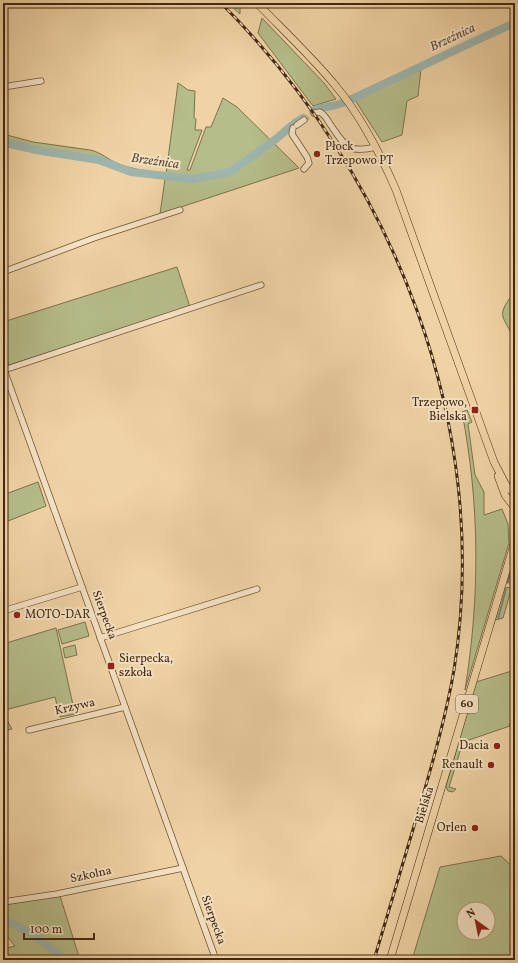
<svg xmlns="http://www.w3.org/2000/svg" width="518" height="963" font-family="Vollkorn,serif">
	<rect width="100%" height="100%" fill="#f0d3a5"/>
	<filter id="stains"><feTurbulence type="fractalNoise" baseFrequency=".005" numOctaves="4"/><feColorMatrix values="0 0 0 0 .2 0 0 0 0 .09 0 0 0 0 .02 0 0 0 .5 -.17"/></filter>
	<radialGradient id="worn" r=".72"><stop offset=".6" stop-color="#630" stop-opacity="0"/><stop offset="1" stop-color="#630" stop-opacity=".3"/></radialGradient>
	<g fill="#b5bd8a" stroke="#7c724d" fill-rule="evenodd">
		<path d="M 228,3 L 240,3 L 240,14 Z"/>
		<path d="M 262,18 L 324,83 L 336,99 L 313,106 L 258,33 Z"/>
		<path d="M 421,69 L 418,96 L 407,101 L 402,135 L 382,142 L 355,100 Z"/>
		<path d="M 178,83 L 188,90 L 195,91 L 194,118 L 196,119 L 195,130 L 202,130 L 187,170 L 190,170 L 206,127 L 211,127 L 223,98 L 237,107 L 299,168 L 160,214 L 165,179 L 135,175 L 97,162 L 46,155 L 3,146 L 3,134 L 33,142 L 90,150 C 101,152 108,160 119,164 C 134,170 150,171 166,174 Z"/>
		<path d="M 177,267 L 190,307 L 9,365 L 3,348 L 3,322 Z"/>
		<path d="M 515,292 L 515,309 L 511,318 L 515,332 L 515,345 C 508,316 491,320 515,292 Z"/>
		<path d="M 467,410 L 472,422 L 468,424 L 475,475 L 484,492 L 484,515 L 502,509 L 508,524 L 509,543 L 465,690 C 480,596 480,506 462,412 Z"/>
		<path d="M 38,482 L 46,506 L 3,523 L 3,495 Z"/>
		<path d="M 515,551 L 515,578 L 514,582 L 507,583 Z"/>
		<path d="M 512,587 L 503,618 L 495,620 L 504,588 Z"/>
		<path d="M 85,622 L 89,636 L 62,644 L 58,630 Z"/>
		<path d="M 56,628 L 75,714 L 60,717 L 55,697 L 5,710 L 3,708 L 3,644 Z"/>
		<path d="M 75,645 L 77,655 L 65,658 L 63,648 Z"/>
		<path d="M 515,670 L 515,722 L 509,724 L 510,726 L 463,742 L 449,787 L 456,789 L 453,792 L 448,791 L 446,786 L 476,682 Z"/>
		<path d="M 3,713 L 12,729 L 3,731 Z"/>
		<path d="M 501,856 L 515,869 L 515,960 L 412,960 L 440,867 ZM 464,909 L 488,909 L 488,933 L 464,933 Z"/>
		<path d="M 60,896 L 80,960 L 3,960 L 3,949 L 15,946 L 3,931 L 3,905 Z"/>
	</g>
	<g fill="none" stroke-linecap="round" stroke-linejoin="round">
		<g stroke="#797d6f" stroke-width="1.5">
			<path d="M 508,582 L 515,560"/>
			<path d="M 498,619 L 506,589"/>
		</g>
		<g stroke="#9db6af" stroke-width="8">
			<path d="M 313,111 C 323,106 335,107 345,102 C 402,76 458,48 515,23"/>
			<path d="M 295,123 L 303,118"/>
			<path d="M 3,142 L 36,150 L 99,160 L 131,172 L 193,179 L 230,172 L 276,139 L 291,126"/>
			<path d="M 3,920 C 27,928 46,945 66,960"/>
		</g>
		<path stroke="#cdb187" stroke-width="5.5" stroke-dasharray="5.5 3" stroke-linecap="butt" d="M 304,120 L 314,113"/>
		<defs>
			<g id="minor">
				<path d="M 3,87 L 41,81"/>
				<path d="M 314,113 L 320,112 C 325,115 327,119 330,124 C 345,146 348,154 376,147"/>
				<path d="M 297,125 L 304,120"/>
				<path d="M 293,128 L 292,134 L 307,157 L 309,163 L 304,169"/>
				<path d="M 3,272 L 94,238 L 180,210"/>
				<path d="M 3,367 L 216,960"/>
				<path d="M 4,370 L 261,285"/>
				<path d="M 3,611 L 82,587"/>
				<path d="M 100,638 L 257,589"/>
				<path d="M 29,730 L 125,707"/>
				<path d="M 3,902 L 57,894 L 183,868"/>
			</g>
			<g id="major">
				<path d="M 257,3 C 283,30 311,56 335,85 C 361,116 380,153 396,190 L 494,462 L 507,487 L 515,494"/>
				<path d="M 498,476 L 505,495 L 515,508"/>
				<path d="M 390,960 L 515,541"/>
			</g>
		</defs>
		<use href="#minor" stroke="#6e5335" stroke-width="7"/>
		<use href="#major" stroke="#432810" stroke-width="8"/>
		<use href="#minor" stroke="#f5e2c4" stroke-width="5.5"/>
		<use href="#major" stroke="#f0d3a5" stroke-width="7"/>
		<defs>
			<path id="rail" d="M 221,3 C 393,176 493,425 454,670 C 446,716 433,761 420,806 C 405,857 389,909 374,960"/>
		</defs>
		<use href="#rail" stroke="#432810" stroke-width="3"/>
		<use href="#rail" stroke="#f5e2c4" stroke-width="1.5" stroke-dasharray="4.5" stroke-linecap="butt"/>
	</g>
	<g fill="#8f2418" stroke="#f5e2c4" stroke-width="1.5">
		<circle cx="317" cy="154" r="4"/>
		<rect x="471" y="406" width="8" height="8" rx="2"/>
		<circle cx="17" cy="615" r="4"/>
		<rect x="107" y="662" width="8" height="8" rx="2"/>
		<circle cx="497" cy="746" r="4"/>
		<circle cx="491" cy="765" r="4"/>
		<circle cx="475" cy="828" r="4"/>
	</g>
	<g text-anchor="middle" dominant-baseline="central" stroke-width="4" stroke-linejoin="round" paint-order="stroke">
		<rect fill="#f5e2c4" stroke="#786046" stroke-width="1" x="456" y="695" width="22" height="18" rx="3"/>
		<g font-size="11" font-weight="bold" fill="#432810">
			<text x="467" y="704">60</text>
		</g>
		<g font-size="12" fill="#432810" stroke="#f5e2c4" text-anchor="end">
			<text x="325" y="147" text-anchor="start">Płock<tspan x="325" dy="14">Trzepowo PT</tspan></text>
			<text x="467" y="403">Trzepowo,<tspan x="467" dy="14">Bielska</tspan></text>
			<text x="25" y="615" text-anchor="start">MOTO-DAR</text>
			<text x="119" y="659" text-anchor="start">Sierpecka,<tspan x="119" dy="14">szkoła</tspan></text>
			<text x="489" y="746">Dacia</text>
			<text x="483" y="765">Renault</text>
			<text x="467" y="828">Orlen</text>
		</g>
		<g font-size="12" fill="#432810" stroke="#f5e2c4">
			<text transform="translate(104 615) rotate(70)">Sierpecka</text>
			<text transform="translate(75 707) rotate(-13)">Krzywa</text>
			<text transform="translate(425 805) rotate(-73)">Bielska</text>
			<text transform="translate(91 875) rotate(-12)">Szkolna</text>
			<text transform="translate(213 920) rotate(70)">Sierpecka</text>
		</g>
		<g font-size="13" font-style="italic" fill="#5a4c38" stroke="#f5e2c4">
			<text transform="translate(453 38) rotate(-25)">Brzeźnica</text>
			<text transform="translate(155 162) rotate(8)">Brzeźnica</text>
		</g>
	</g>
	<rect width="518" height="963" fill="none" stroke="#f0d3a5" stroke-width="16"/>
	<rect x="4" y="4" width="510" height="955" fill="none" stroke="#432810" stroke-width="2"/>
	<rect x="8" y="8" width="502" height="947" fill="none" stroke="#432810"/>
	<g transform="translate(476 921) rotate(327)"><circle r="19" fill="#f5e2c4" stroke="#ae987c"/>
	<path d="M0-3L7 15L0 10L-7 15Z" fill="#8f2418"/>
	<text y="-6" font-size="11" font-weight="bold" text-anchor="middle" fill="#432810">N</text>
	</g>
	<path d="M24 933v6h70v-6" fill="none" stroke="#432810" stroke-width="2"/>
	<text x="30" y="933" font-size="12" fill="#432810" stroke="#f5e2c4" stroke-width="3" paint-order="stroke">100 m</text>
	<rect width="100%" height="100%" filter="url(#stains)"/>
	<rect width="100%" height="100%" fill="url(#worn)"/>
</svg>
